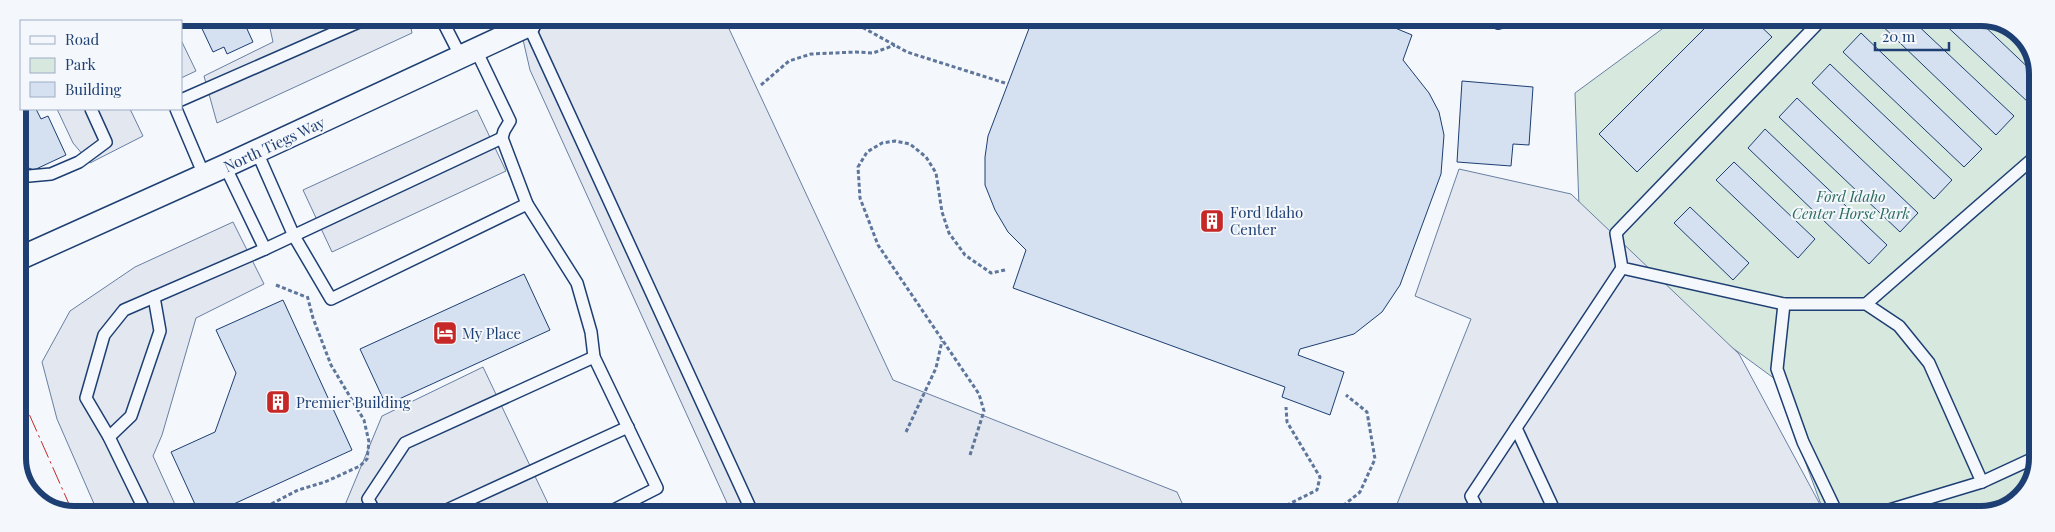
<svg xmlns="http://www.w3.org/2000/svg" width="2055" height="532" font-family="'Playfair Display',serif">
	<rect width="100%" height="100%" fill="#f4f7fb"/>
	<path fill="#d7e8df" stroke="#687fa3" d="M 1677,18 L 1992,19 L 2023,37 L 2037,70 L 2036,469 L 2018,501 L 1981,514 L 1814,514 L 1823,510 L 1775,379 L 1580,236 L 1575,93 Z"/>
	<g fill="#e3e8f0" stroke="#687fa3">
		<path d="M 97,18 L 171,18 L 172,21 L 99,21 Z"/>
		<path d="M 272,18 L 409,18 L 412,33 L 217,123 L 204,76 L 273,42 L 268,19 Z"/>
		<path d="M 518,18 L 724,18 L 893,380 L 1177,492 L 1187,514 L 732,514 L 530,70 Z"/>
		<path d="M 181,40 L 196,71 L 181,78 Z"/>
		<path d="M 57,109 L 130,109 L 143,136 L 90,163 L 73,143 Z"/>
		<path d="M 477,110 L 506,171 L 332,252 L 303,190 Z"/>
		<path d="M 1459,169 L 1571,194 L 1739,354 L 1823,510 L 1814,514 L 1393,514 L 1471,319 L 1415,296 Z"/>
		<path d="M 233,222 L 264,284 L 196,318 L 162,435 L 153,456 L 178,511 L 173,513 L 98,513 L 57,419 L 42,362 L 70,311 L 135,267 Z"/>
		<path d="M 483,367 L 553,514 L 349,514 L 345,505 L 382,416 Z"/>
	</g>
	<g fill="#d5e0f0" stroke="#1d3f73">
		<path d="M 197,18 L 242,18 L 253,42 L 227,54 L 224,47 L 213,52 Z"/>
		<path d="M 1033,18 L 1371,18 L 1412,35 L 1403,60 L 1429,93 L 1439,112 L 1444,135 L 1441,174 L 1400,285 L 1382,312 L 1354,334 L 1300,349 L 1298,355 L 1344,372 L 1330,415 L 1282,397 L 1285,387 L 1013,288 L 1026,250 L 1008,232 L 995,210 L 985,185 L 985,157 L 988,136 Z"/>
		<path d="M 1715,18 L 1753,19 L 1772,37 L 1637,172 L 1599,134 Z"/>
		<path d="M 1875,19 L 1911,19 L 2014,116 L 1996,135 Z"/>
		<path d="M 1939,19 L 1977,19 L 2037,76 L 2037,94 L 2029,103 Z"/>
		<path d="M 1861,33 L 1982,149 L 1964,167 L 1843,52 Z"/>
		<path d="M 1830,64 L 1952,180 L 1934,199 L 1812,83 Z"/>
		<path d="M 19,71 L 21,76 L 21,109 L 36,109 L 41,119 L 48,116 L 66,155 L 34,170 L 18,164 Z"/>
		<path d="M 1462,81 L 1533,87 L 1529,145 L 1513,144 L 1511,166 L 1457,162 Z"/>
		<path d="M 1797,98 L 1918,213 L 1900,232 L 1779,117 Z"/>
		<path d="M 1765,129 L 1887,245 L 1869,264 L 1748,148 Z"/>
		<path d="M 1734,162 L 1815,239 L 1798,258 L 1716,180 Z"/>
		<path d="M 1690,207 L 1749,263 L 1733,280 L 1674,223 Z"/>
		<path d="M 524,274 L 550,330 L 386,405 L 360,349 Z"/>
		<path d="M 283,300 L 352,450 L 214,513 L 199,513 L 171,452 L 215,432 L 236,373 L 216,330 Z"/>
	</g>
	<g fill="none" stroke-linecap="round" stroke-linejoin="round">
		<defs>
			<g id="service">
				<path d="M 133,18 L 134,21"/>
				<path d="M 441,18 L 461,57"/>
				<path d="M 1822,19 L 1616,233 L 1622,268 L 1784,304 L 1866,304 L 1899,326 L 1929,363 L 1982,482 L 1876,514"/>
				<path d="M 527,22 L 753,514"/>
				<path d="M 1498,23 L 1517,18"/>
				<path d="M 529,25 L 556,18"/>
				<path d="M 181,100 L 368,18"/>
				<path d="M 176,109 L 204,175"/>
				<path d="M 257,152 L 294,236 L 331,299 L 527,204 L 502,138 L 504,131 L 510,121 L 476,50"/>
				<path d="M 225,166 L 265,249"/>
				<path d="M 18,177 L 51,174 L 79,162 L 106,142 L 91,109"/>
				<path d="M 527,204 L 577,283 L 591,332 L 594,357 L 657,488 L 606,514"/>
				<path d="M 1784,304 L 1777,369 L 1803,442 L 1837,513 L 1839,514"/>
				<path d="M 1866,304 L 2037,155"/>
				<path d="M 109,437 L 131,416 L 160,331 L 154,297"/>
				<path d="M 1982,482 L 2036,457"/>
				<path d="M 146,513 L 109,437 L 86,398 L 104,335 L 124,310 L 265,249 L 502,138"/>
				<path d="M 376,514 L 368,499 L 405,443 L 594,357"/>
				<path d="M 438,514 L 628,427"/>
				<path d="M 1480,514 L 1471,496 L 1516,428"/>
				<path d="M 1556,514 L 1516,428 L 1622,268"/>
			</g>
			<path id="minor" d="M 18,259 L 225,166 L 529,25"/>
		</defs>
		<use href="#service" stroke="#1d3f73" stroke-width="14"/>
		<use href="#minor" stroke="#1d3f73" stroke-width="25"/>
		<g stroke="#5e769c" stroke-width="3" stroke-dasharray="4 2.5" stroke-linecap="butt">
			<path d="M 854,18 L 860,26 L 907,52 L 1008,84"/>
			<path d="M 761,85 L 789,61 L 811,54 L 856,52 L 873,53 L 895,45"/>
			<path d="M 276,285 L 306,297"/>
			<path d="M 906,432 L 936,368 L 942,341"/>
			<path d="M 970,455 L 984,411 L 979,394 L 878,245 L 860,198 L 858,167 L 867,152 L 882,143 L 895,141 L 910,144 L 926,157 L 936,173 L 942,212 L 949,233 L 965,255 L 991,273 L 1005,270"/>
			<path d="M 254,513 L 298,490 L 325,482 L 360,466 L 367,459 L 369,442 L 364,420 L 331,365 L 313,318 L 307,295"/>
			<path d="M 1269,514 L 1317,490 L 1320,477 L 1287,422 L 1286,407"/>
			<path d="M 1333,514 L 1360,492 L 1375,459 L 1367,412 L 1346,395"/>
		</g>
		<use href="#service" stroke="#f4f7fb" stroke-width="11"/>
		<use href="#minor" stroke="#f4f7fb" stroke-width="22"/>
		<path stroke="#c62828" stroke-width="1" stroke-dasharray="18 4 2.5 4" stroke-linecap="butt" d="M 18,389 L 73,513"/>
	</g>
	<defs>
		<symbol id="building-square" viewBox="-11 -11 22 22"><rect x="-9" y="-9" width="18" height="18" rx="4" fill="#c62828" stroke="#f4f7fb"/><path d="M-4-6H4V6H1V3H-1V6H-4ZM-2.5-4.3h1.7v1.8h-1.7ZM.8-4.3h1.7v1.8H.8ZM-2.5-1h1.7V.8h-1.7ZM.8-1h1.7V.8H.8Z" fill="#fff"/></symbol>
		<symbol id="hotel-square" viewBox="-11 -11 22 22"><rect x="-9" y="-9" width="18" height="18" rx="4" fill="#c62828" stroke="#f4f7fb"/><path d="M-6-4.5h1.5V1H6V5H4.5V3h-9V5H-6ZM-4 0a1.8 1.8 0 1 1 3.6 0ZM.5 0V-2.5h3Q6-2.5 6 0Z" fill="#fff"/></symbol>
	</defs>
	<g fill-rule="evenodd">
		<use href="#building-square" x="1198" y="207" width="28" height="28"/>
		<use href="#hotel-square" x="431" y="319" width="28" height="28"/>
		<use href="#building-square" x="264" y="388" width="28" height="28"/>
	</g>
	<g text-anchor="middle" dominant-baseline="central" stroke-width="4" stroke-linejoin="round" paint-order="stroke">
		<g font-size="15" fill="#1d3f73" stroke="#f4f7fb">
			<text transform="translate(274 144) rotate(-25)">North Tiegs Way</text>
		</g>
		<g font-size="15" font-style="italic" fill="#2c6c60" stroke="#f4f7fb">
			<text x="1851" y="196">Ford Idaho<tspan x="1851" dy="17">Center Horse Park</tspan></text>
		</g>
		<g font-size="15" fill="#1d3f73" stroke="#f4f7fb" text-anchor="start">
			<text x="1230" y="212">Ford Idaho<tspan x="1230" dy="17">Center</tspan></text>
			<text x="462" y="333">My Place</text>
			<text x="296" y="402">Premier Building</text>
		</g>
	</g>
	<path d="M0 0H2055V532H0ZM74 26H1981A48 48 0 0 1 2029 74V458A48 48 0 0 1 1981 506H74A48 48 0 0 1 26 458V74A48 48 0 0 1 74 26Z" fill="#f4f7fb" fill-rule="evenodd"/>
	<path fill="none" stroke="#1d3f73" stroke-width="6" d="M74 26H1981A48 48 0 0 1 2029 74V458A48 48 0 0 1 1981 506H74A48 48 0 0 1 26 458V74A48 48 0 0 1 74 26Z"/>
	<rect x="20" y="20" width="162" height="90" fill="#f4f7fb" stroke="#9eadc5"/>
	<rect x="30" y="36" width="25" height="8" fill="#f4f7fb" stroke="#9eadc5"/>
	<text x="65" y="45" font-size="15" fill="#1d3f73">Road</text>
	<rect x="30" y="58" width="25" height="15" fill="#d7e8df" stroke="#9eadc5"/>
	<text x="65" y="70" font-size="15" fill="#1d3f73">Park</text>
	<rect x="30" y="82" width="25" height="15" fill="#d5e0f0" stroke="#9eadc5"/>
	<text x="65" y="95" font-size="15" fill="#1d3f73">Building</text>
	<path d="M1875 42v8h74v-8" fill="none" stroke="#1d3f73" stroke-width="2.5"/>
	<text x="1882" y="42" font-size="15" fill="#1d3f73" stroke="#f4f7fb" stroke-width="4" paint-order="stroke">20 m</text>
</svg>
